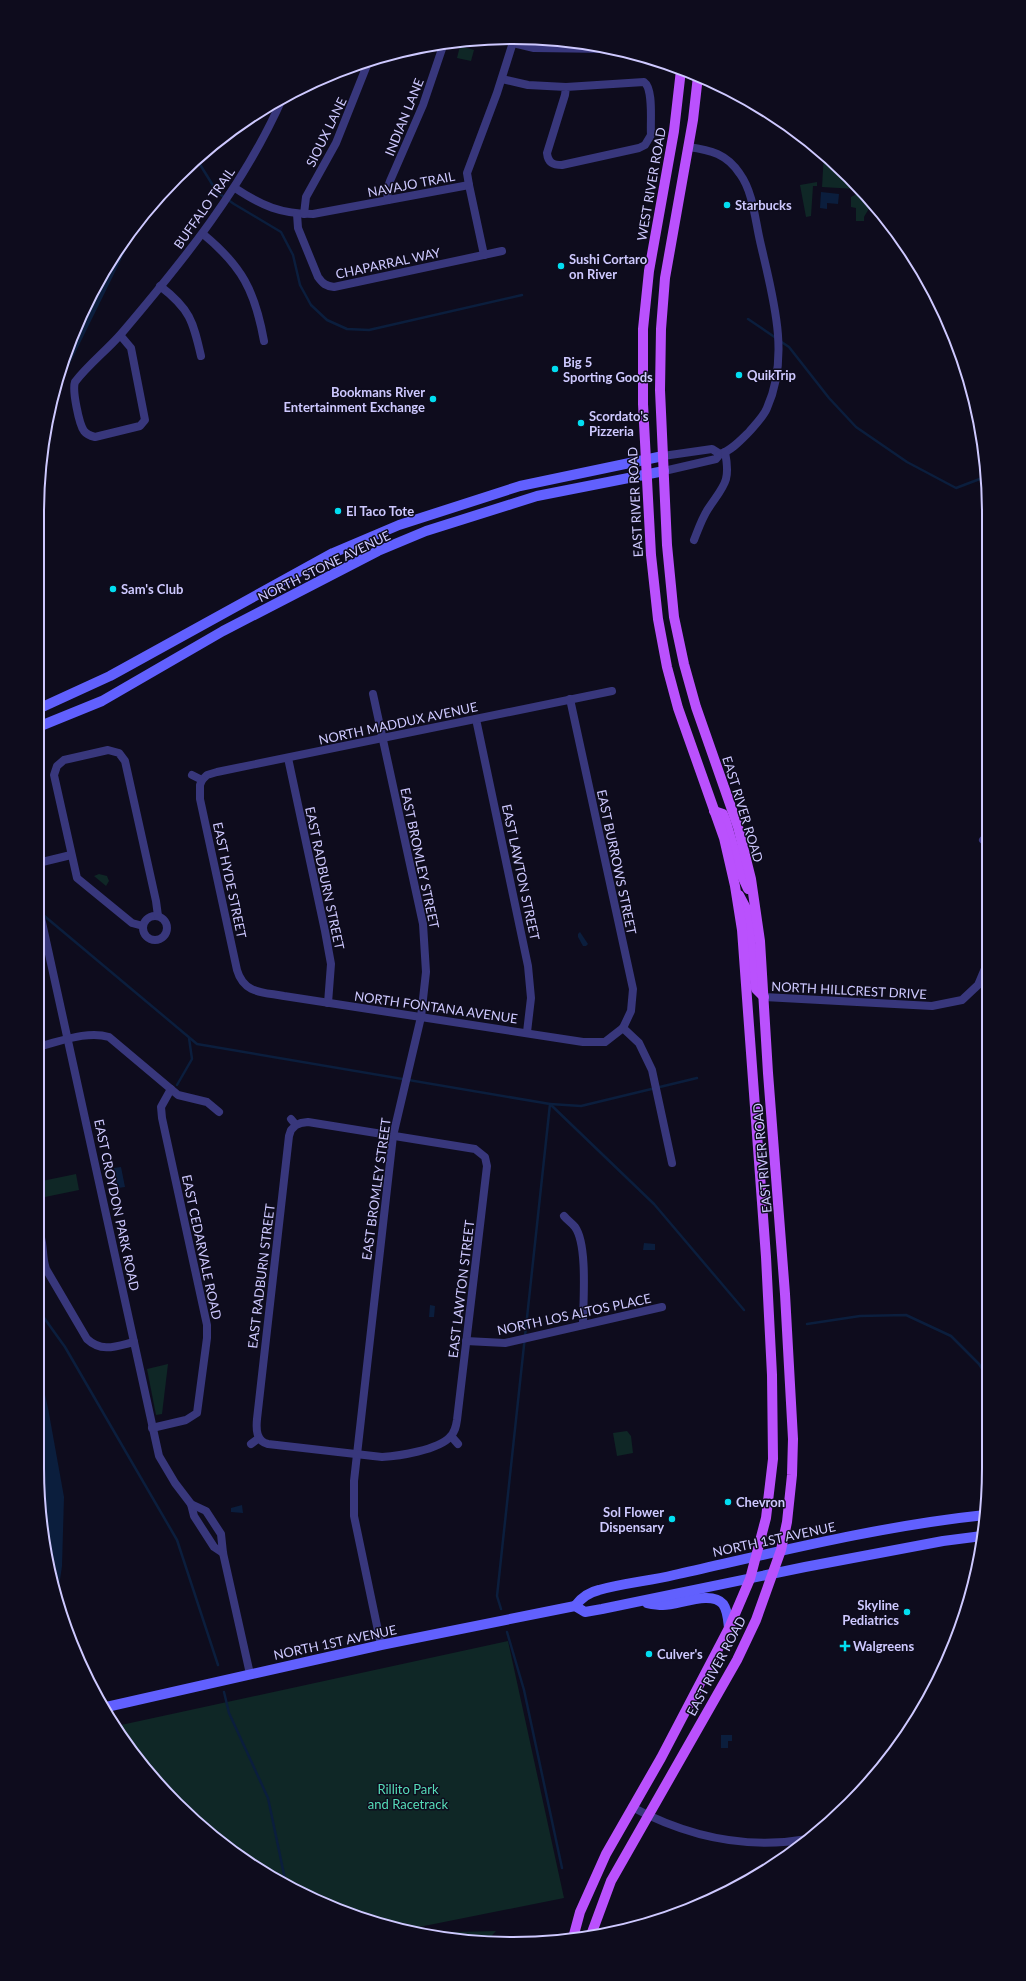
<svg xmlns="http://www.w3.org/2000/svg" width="1026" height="1981" font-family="Lato,sans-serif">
	<rect width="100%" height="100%" fill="#0e0c1d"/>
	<g fill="#0f2726">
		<path d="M 460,46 L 474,50 L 471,61 L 457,58 Z"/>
		<path d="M 824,153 L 827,155 L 856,189 L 822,187 Z"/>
		<path d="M 817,182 L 817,186 L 813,186 L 811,216 L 806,217 L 800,185 Z"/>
		<path d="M 857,189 L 871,205 L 864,217 L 864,221 L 856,221 L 856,208 L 851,207 L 851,197 L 857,194 Z"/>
		<path d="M 99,874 L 107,876 L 109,881 L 106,886 L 94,876 Z"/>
		<path d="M 76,1174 L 79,1190 L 45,1197 L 42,1181 Z"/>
		<path d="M 168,1364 L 162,1414 L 156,1415 L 147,1369 Z"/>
		<path d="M 627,1431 L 631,1436 L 633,1453 L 617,1456 L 613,1433 Z"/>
		<path d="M 508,1641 L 564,1898 L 409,1929 L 409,1931 L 390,1928 L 331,1908 L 249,1864 L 199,1826 L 136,1758 L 122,1737 L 121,1725 Z"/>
		<path d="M 496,1931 L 485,1943 L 419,1933 Z"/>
	</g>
	<g fill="#0b1e3d">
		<path d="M 821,192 L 839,194 L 838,204 L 827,203 L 827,209 L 820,208 Z"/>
		<path d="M 143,215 L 51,402 L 53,390 L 86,302 L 136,223 Z"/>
		<path d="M 580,932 L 588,944 L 586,946 L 583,946 L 578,937 L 578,934 Z"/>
		<path d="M 121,1167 L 125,1187 L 118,1188 L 114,1168 Z"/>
		<path d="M 644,1243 L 655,1244 L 655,1250 L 643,1250 Z"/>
		<path d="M 430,1305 L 435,1306 L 434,1317 L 429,1317 Z"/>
		<path d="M 37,1358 L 48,1408 L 64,1497 L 62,1566 L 57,1600 L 46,1561 L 37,1468 Z"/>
		<path d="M 242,1505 L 243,1513 L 231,1512 L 231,1508 Z"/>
		<path d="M 721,1735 L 732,1735 L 732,1741 L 728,1741 L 728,1748 L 721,1748 Z"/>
	</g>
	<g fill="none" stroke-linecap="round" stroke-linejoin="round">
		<g stroke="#0b1e3d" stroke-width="2.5">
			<path d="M 196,158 L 217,192 L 234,204 L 281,232 L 293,255 L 300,285 L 311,305 L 327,320 L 347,329 L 369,330 L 522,295"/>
			<path d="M 748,319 L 776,338"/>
			<path d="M 780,341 L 789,347 L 829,398 L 856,427 L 907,462 L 956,488 L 985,477"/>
			<path d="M 42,914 L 197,1044 L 550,1104 L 654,1204 L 744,1310"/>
			<path d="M 177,1085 L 192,1059 L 189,1038"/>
			<path d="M 37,1308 L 65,1347 L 177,1540 L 218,1665"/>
			<path d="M 807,1324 L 860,1316 L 906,1315 L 951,1336 L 979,1364 L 988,1378"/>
			<path d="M 501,1609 L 497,1596 L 550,1104 L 581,1106 L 697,1078"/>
			<path d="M 507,1632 L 524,1690 L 562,1868"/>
			<path d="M 224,1692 L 229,1713 L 268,1798 L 286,1884"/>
		</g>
		<g stroke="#38377c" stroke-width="8">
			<path d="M 540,38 L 547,38"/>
			<path d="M 513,43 L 534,48 L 609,49"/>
			<path d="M 502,79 L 528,85 L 566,87 L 644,82 C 654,89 650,122 651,135 L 645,145 L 639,148 L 562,165 C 553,165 548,163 547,153 L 565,95 L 566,87"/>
			<path d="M 469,185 L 484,255"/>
			<path d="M 235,188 C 262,206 281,214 313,214 L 469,185 L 467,173 L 497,93 L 514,39"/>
			<path d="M 388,200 L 387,190 L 390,181 L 423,105 L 444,43"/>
			<path d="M 297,214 L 298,228 L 318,277 C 323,284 326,286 334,287 L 502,251"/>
			<path d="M 304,214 L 306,197 L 336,143 L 369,60"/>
			<path d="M 203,234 C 242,266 255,291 264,341"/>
			<path d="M 160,286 C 190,309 193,321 201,356"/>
			<path d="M 120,335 L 131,348 L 145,420 L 140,426 L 95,437 C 91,436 87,435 84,431 C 79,424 72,390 75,382 C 88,365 106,351 121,334 C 183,261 244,186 283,97"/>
			<path d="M 663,456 L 712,449 L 720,454"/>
			<path d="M 664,471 L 716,459 L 720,454 C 731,451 741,440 749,432 C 755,425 764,416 767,408 C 791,355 772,294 760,241 C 755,219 753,192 740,174 C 727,154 711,150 688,147"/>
			<path d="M 694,540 C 698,530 702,518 708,509 C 724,485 731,482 725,452"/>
			<path d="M 373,694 L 423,924 L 426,972 L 421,1017 L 393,1136 L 354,1481 L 354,1516 L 381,1645"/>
			<path d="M 570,699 L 633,989 L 631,1011 L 623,1028"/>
			<path d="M 476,719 L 528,966 L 531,998 L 527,1032"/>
			<path d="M 288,758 L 325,931 L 331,964 L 328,1003"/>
			<path d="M 192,775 L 202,780 L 207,775 L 217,772 L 612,691"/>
			<path d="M 202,780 L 200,785 L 200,799 L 237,970 C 244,994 263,992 284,996 L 583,1042 L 605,1042 L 623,1028"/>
			<path d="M 983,840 L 986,842"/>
			<path d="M 38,863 L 71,855"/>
			<path d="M 38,904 L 159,1456 L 175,1483 L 191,1504 L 194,1516 L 214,1547 L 223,1553"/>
			<circle cx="155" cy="928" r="12"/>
			<path d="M 143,926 L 132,923 L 77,878 L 54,775 L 57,766 L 64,760 L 108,750 L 119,753 L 125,761 L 156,901 L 158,916"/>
			<path d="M 764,997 L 932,1006 L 962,1000 L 978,985 L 986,966"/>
			<path d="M 623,1028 L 639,1043 L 652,1070 L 672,1163"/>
			<path d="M 37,1047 C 59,1042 87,1030 109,1037 L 178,1095 L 207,1102 L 219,1112"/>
			<path d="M 291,1119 L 296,1125 L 291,1130 L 289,1136 L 257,1419 C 256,1429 256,1441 268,1444 L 382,1457 C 399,1456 438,1450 450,1437 C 455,1432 456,1427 457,1420 L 487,1166 L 485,1157 L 475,1149 L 308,1122 L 301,1123 L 296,1125"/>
			<path d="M 564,1216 C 567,1220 572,1223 575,1227 C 588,1245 583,1303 583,1325"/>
			<path d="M 37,1226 C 45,1240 41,1255 46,1269 L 87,1339 C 102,1353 117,1346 134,1342"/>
			<path d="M 466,1341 L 505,1343 L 662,1307"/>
			<path d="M 152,1428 L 186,1420 L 197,1413 L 207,1338 L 207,1325 L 162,1118 L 161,1107 L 171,1089"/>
			<path d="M 451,1436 L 458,1444"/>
			<path d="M 251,1444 L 259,1438"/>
			<path d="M 191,1504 L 206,1511 L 221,1534 L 223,1553 L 250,1674"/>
			<path d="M 632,1807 C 688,1837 745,1850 808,1839"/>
		</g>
		<g stroke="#6160fe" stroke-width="10">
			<path d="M 38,709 L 110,676 L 333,553 L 399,525 L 520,486 L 663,456"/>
			<path d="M 38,727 L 102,701 L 223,631 L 378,551 L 426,531 L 537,496 L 664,471"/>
			<path d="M 647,1603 C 652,1604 658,1605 663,1605 C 679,1605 711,1590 723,1604 C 728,1611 728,1620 729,1628"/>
			<path d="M 575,1606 C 581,1598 590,1592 599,1590 C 624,1583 649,1581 674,1575 C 777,1552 880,1526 985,1515"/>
			<path d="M 102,1708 L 381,1645 L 575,1606 L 585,1612 L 602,1609 L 805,1567 L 943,1541 L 982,1536"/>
		</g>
		<g stroke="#ba51fd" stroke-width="10">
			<path d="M 714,811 L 723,814 L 725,819 L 742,876 L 748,889"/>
			<path d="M 739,895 L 747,910 L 756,989 L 764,997"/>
			<path d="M 591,1935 L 611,1881 L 737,1660 L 756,1620 L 781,1550 L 787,1522 L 792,1475 L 793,1439 L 785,1294 L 768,1073 L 760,941 L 751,879 L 738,827 L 696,707 L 684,664 L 674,617 L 667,545 L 660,390 L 661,329 L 665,278 L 693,120 L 698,76"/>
			<path d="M 573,1938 L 580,1912 L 606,1854 L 661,1758 L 729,1628 L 750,1579 L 766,1518 L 773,1459 L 772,1375 L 766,1257 L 742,930 L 735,886 L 724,838 L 678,708 L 667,667 L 658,619 L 651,555 L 643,404 L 643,329 L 649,271 L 674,131 L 681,70"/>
		</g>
	</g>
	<g fill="#02def1" stroke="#0e0c1d" stroke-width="1.5">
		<circle cx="727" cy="205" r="4"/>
		<circle cx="561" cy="266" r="4"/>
		<circle cx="555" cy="369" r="4"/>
		<circle cx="739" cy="375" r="4"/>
		<circle cx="433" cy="399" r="4"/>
		<circle cx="581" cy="423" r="4"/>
		<circle cx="338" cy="511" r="4"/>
		<circle cx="113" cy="589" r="4"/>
		<circle cx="728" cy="1502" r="4"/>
		<circle cx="672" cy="1519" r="4"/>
		<circle cx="907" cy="1612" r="4"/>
		<path d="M843 1640h4v4h4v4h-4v4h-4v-4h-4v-4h4z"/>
		<circle cx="649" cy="1654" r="4"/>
	</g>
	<g text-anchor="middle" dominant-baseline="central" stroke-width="3" stroke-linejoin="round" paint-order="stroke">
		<g font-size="13" fill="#cec9ff" stroke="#0e0c1d">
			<text transform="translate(404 117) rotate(-68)">INDIAN LANE</text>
			<text transform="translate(326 132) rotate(-64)">SIOUX LANE</text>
			<text transform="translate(411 184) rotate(-11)">NAVAJO TRAIL</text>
			<text transform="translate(651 184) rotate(-80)">WEST RIVER ROAD</text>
			<text transform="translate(204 208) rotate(-55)">BUFFALO TRAIL</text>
			<text transform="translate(388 263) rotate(-12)">CHAPARRAL WAY</text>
			<text transform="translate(635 502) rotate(-93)">EAST RIVER ROAD</text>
			<text transform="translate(324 566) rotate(-26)">NORTH STONE AVENUE</text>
			<text transform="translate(398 723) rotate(-12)">NORTH MADDUX AVENUE</text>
			<text transform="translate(743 809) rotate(73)">EAST RIVER ROAD</text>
			<text transform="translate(420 858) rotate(78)">EAST BROMLEY STREET</text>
			<text transform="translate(617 862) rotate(78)">EAST BURROWS STREET</text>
			<text transform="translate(521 872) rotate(78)">EAST LAWTON STREET</text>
			<text transform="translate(325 878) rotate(78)">EAST RADBURN STREET</text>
			<text transform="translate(230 880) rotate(78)">EAST HYDE STREET</text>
			<text transform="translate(849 990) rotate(3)">NORTH HILLCREST DRIVE</text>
			<text transform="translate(436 1007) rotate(8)">NORTH FONTANA AVENUE</text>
			<text transform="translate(762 1158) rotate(-95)">EAST RIVER ROAD</text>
			<text transform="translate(376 1189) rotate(-82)">EAST BROMLEY STREET</text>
			<text transform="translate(117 1205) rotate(78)">EAST CROYDON PARK ROAD</text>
			<text transform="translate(202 1247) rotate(78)">EAST CEDARVALE ROAD</text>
			<text transform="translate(261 1276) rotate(-83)">EAST RADBURN STREET</text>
			<text transform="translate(461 1289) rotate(-83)">EAST LAWTON STREET</text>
			<text transform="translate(574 1314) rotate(-12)">NORTH LOS ALTOS PLACE</text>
			<text transform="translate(774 1539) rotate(-12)">NORTH 1ST AVENUE</text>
			<text transform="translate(335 1642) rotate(-12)">NORTH 1ST AVENUE</text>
			<text transform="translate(716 1666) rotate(-62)">EAST RIVER ROAD</text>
		</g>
		<g font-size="13" font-weight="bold" fill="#cec9ff" stroke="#0e0c1d" text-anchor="start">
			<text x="735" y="205">Starbucks</text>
			<text x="569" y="259">Sushi Cortaro<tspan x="569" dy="15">on River</tspan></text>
			<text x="563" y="362">Big 5<tspan x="563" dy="15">Sporting Goods</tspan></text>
			<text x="747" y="375">QuikTrip</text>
			<text x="425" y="392" text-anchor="end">Bookmans River<tspan x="425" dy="15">Entertainment Exchange</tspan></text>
			<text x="589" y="416">Scordato's<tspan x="589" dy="15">Pizzeria</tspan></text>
			<text x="346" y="511">El Taco Tote</text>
			<text x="121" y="589">Sam's Club</text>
			<text x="736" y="1502">Chevron</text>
			<text x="664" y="1512" text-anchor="end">Sol Flower<tspan x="664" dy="15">Dispensary</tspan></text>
			<text x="899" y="1605" text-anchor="end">Skyline<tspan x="899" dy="15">Pediatrics</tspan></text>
			<text x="853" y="1646">Walgreens</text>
			<text x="657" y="1654">Culver's</text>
		</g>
		<g font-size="13" fill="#56ddb9" stroke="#0e0c1d">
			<text x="408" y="1789">Rillito Park<tspan x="408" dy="15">and Racetrack</tspan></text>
		</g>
	</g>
	<path d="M0 0H1026V1981H0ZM513 44H513A469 469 0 0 1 982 513V1468A469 469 0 0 1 513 1937H513A469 469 0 0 1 44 1468V513A469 469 0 0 1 513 44Z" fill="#0e0c1d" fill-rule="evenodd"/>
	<path fill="none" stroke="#cec9ff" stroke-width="2" d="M513 44H513A469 469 0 0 1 982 513V1468A469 469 0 0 1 513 1937H513A469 469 0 0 1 44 1468V513A469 469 0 0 1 513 44Z"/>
</svg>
